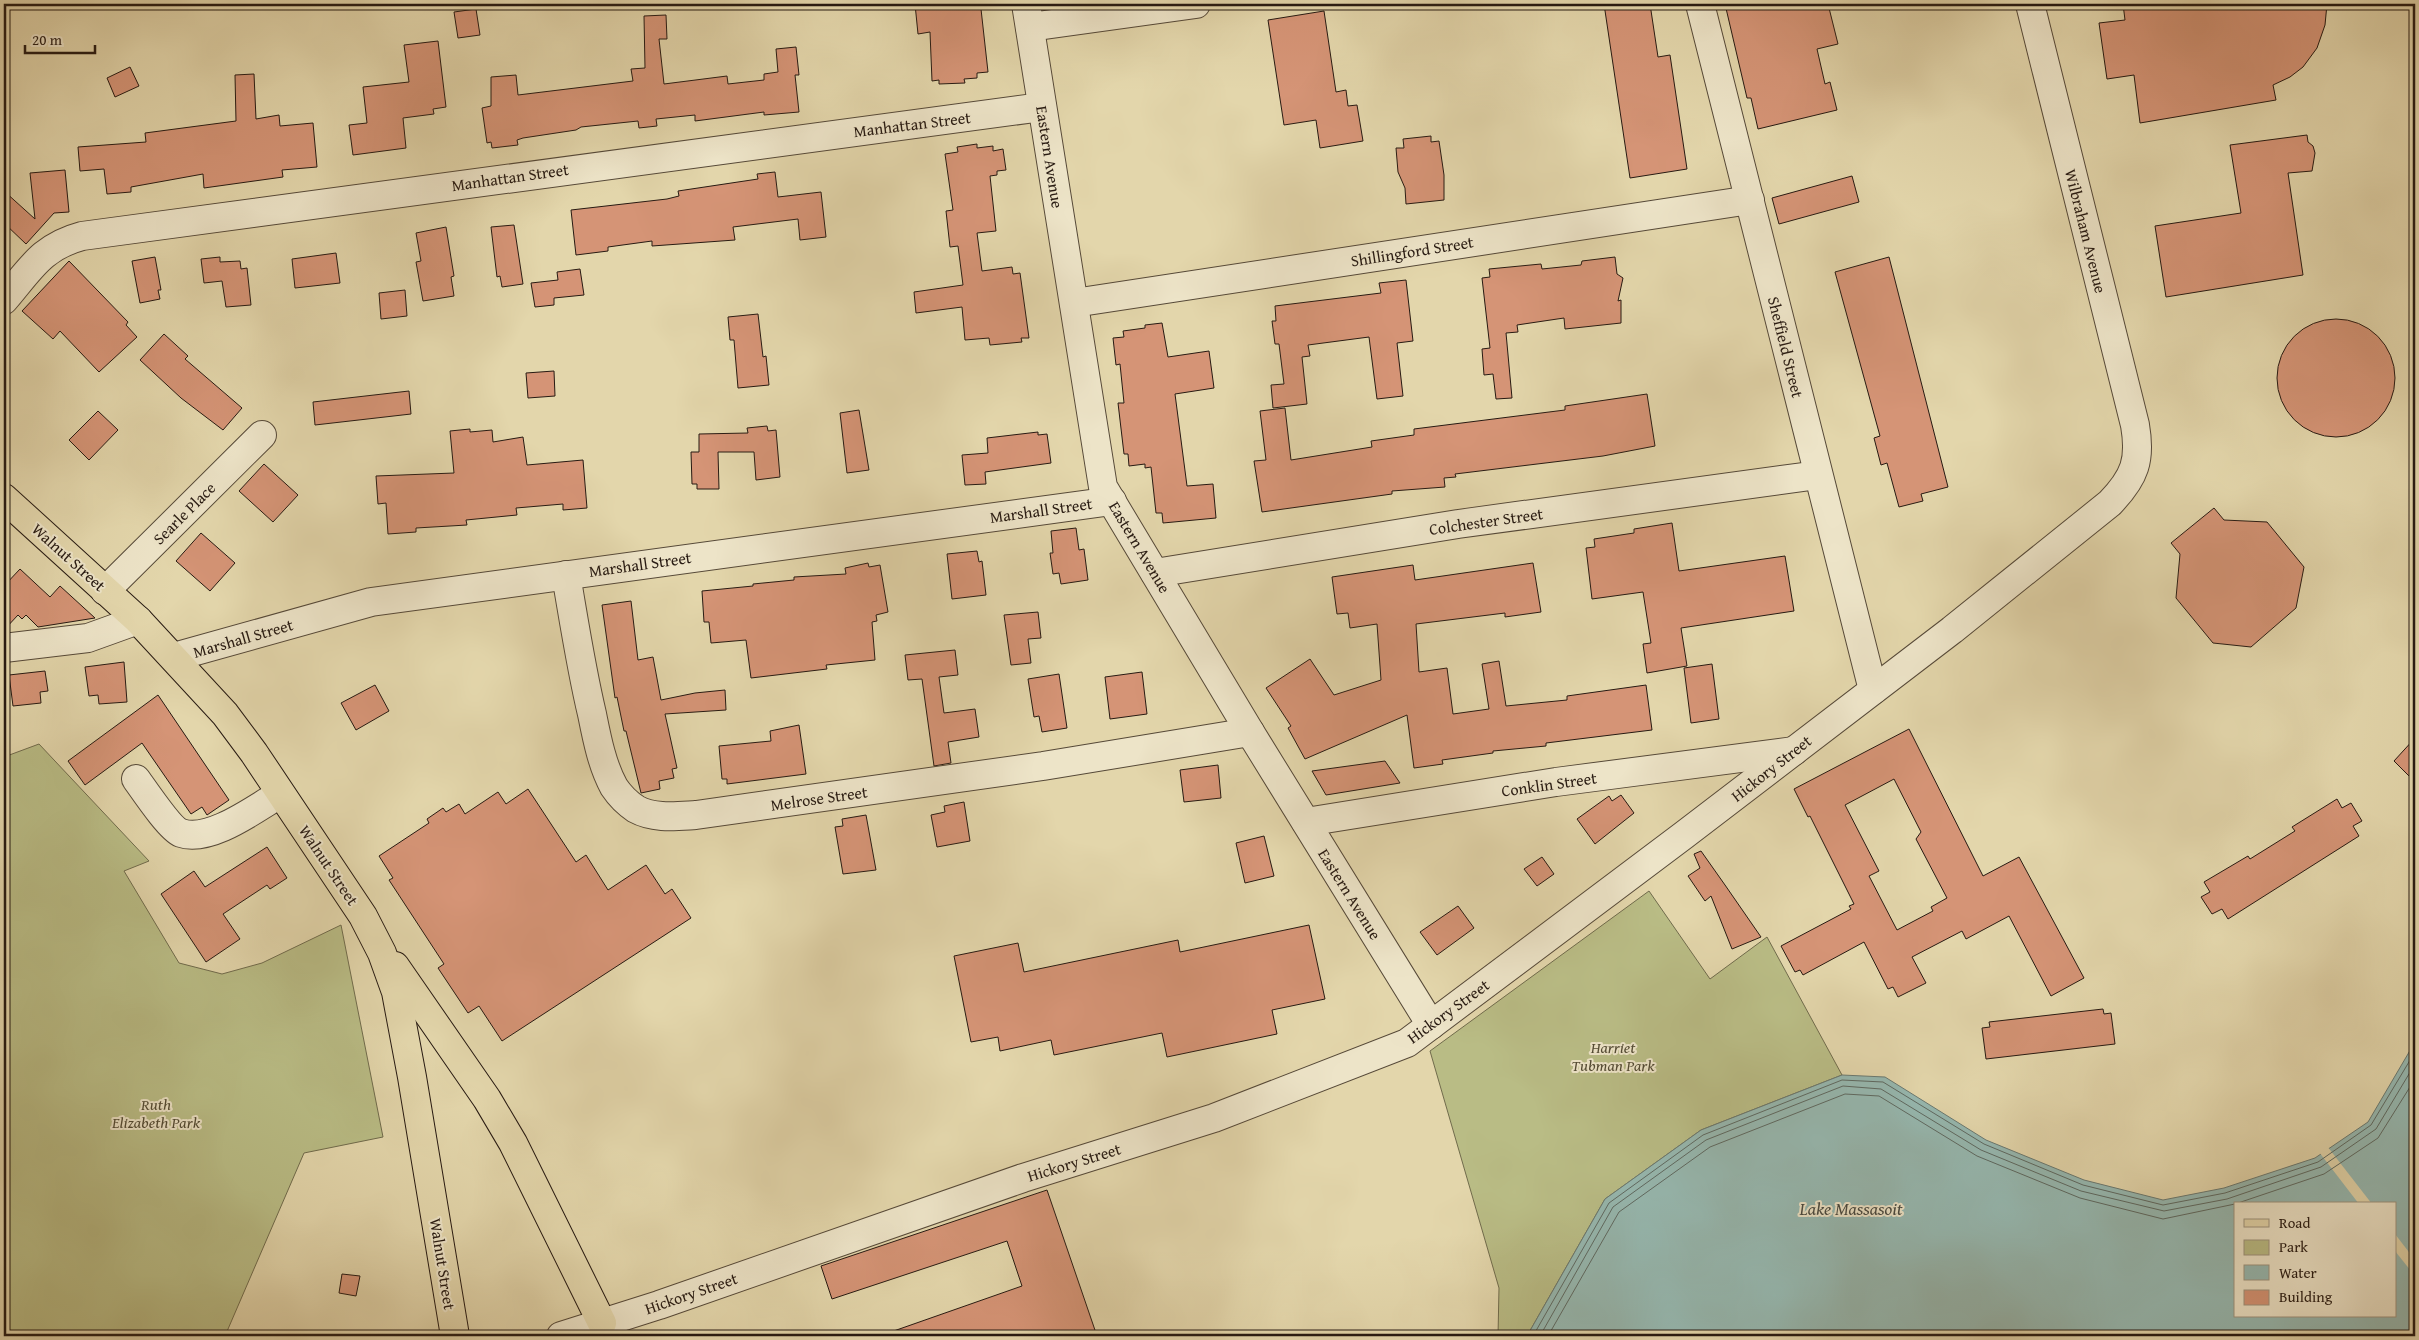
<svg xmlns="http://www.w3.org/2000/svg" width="2419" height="1340" font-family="'Gentium Book Plus',serif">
	<rect width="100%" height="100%" fill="#e3d6ab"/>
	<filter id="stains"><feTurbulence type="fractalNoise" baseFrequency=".004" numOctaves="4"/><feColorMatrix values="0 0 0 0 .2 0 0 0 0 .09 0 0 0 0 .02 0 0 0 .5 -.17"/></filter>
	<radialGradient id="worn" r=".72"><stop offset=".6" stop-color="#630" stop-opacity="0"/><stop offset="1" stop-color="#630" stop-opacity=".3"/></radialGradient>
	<g fill="#b9bc85" stroke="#706b4c">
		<path d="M 39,744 L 149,861 L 124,871 L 179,963 L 222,974 L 262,963 L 341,925 L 383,1137 L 304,1153 L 225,1336 L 4,1336 L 4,757 Z"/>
		<path d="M 1649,891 L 1710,979 L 1767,937 L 1842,1075 L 1701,1130 L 1605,1199 L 1527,1336 L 1498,1336 L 1499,1288 L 1430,1051 Z"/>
	</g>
	<path fill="#96b8b0" stroke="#6a7971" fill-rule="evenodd" d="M 2415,1042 L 2415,1336 L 1527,1336 L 1605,1199 L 1701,1130 L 1842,1075 L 1885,1077 L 1986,1140 L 2084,1180 L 2163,1200 L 2224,1188 L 2315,1158 L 2368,1122 ZM 2235,1204 L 2395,1204 L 2395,1316 L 2235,1316 Z"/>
	<g fill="#e3d6ab">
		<path d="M 2327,1146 L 2372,1204 L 2359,1204 L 2319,1152 Z"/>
		<path d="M 2395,1234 L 2415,1260 L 2415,1276 L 2395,1251 Z"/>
	</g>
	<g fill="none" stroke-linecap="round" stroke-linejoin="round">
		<g stroke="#5e6961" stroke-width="1">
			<path d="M 2235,1204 L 2324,1174 L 2378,1138 L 2415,1079"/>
			<path d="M 1533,1336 L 1609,1203 L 1703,1135 L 1842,1080 L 1883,1082 L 1984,1144 L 2083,1185 L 2163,1205 L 2225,1193 L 2318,1162 L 2371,1125 L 2415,1052"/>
			<path d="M 1540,1336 L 1613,1207 L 1706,1140 L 1843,1086 L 1881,1089 L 1981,1150 L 2081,1191 L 2164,1211 L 2227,1199 L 2321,1167 L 2376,1129 L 2415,1064"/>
			<path d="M 1548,1336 L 1619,1212 L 1710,1147 L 1845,1094 L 1879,1096 L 1977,1156 L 2080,1198 L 2163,1219 L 2235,1204"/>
		</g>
	</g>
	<g fill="#d59476" stroke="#271a12" fill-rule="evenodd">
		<path d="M 915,4 L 976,4 L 977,9 L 981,9 L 988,72 L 977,73 L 977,78 L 964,79 L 965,83 L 939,84 L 939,80 L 932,81 L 930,32 L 918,34 Z"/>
		<path d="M 1604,4 L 1650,4 L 1658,57 L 1670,55 L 1687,169 L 1630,178 Z"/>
		<path d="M 1725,4 L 1828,4 L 1838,44 L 1817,49 L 1825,84 L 1830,82 L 1837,110 L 1758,129 L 1751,98 L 1747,98 Z"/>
		<path d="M 2123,4 L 2327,4 L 2325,25 L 2317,48 L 2303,67 L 2290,77 L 2273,85 L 2276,100 L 2140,123 L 2134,75 L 2107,79 L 2099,23 L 2125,20 Z"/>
		<path d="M 476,9 L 480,35 L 458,38 L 454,12 Z"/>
		<path d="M 1324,11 L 1336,92 L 1346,90 L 1348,106 L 1357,105 L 1363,141 L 1320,148 L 1316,120 L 1284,125 L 1268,20 Z"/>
		<path d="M 666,15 L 667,39 L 659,39 L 664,84 L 727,76 L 728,84 L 764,80 L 764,74 L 778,72 L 776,49 L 796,47 L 799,75 L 795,75 L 799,112 L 764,115 L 764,112 L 695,121 L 695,115 L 656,119 L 657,126 L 639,128 L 638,121 L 581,127 L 576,130 L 523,138 L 517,140 L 518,145 L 492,148 L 491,142 L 487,143 L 482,108 L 491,106 L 491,77 L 516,75 L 518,95 L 633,81 L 631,69 L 645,68 L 644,16 Z"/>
		<path d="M 438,41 L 446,107 L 433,109 L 434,114 L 403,118 L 406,148 L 353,155 L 349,125 L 367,123 L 363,87 L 409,82 L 404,45 Z"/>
		<path d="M 130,67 L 139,86 L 115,97 L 107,78 Z"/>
		<path d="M 254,74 L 256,119 L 279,115 L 280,126 L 313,123 L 317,167 L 282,170 L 283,177 L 204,188 L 203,174 L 131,187 L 131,192 L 107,194 L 104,169 L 80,171 L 78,147 L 146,142 L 145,133 L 236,121 L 235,75 Z"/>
		<path d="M 2307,135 L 2308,142 L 2313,146 L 2315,153 L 2312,171 L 2288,173 L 2303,275 L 2166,297 L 2155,226 L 2241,213 L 2230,145 Z"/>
		<path d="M 1431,136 L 1431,142 L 1439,141 L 1444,175 L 1444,200 L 1406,204 L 1405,188 L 1398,172 L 1396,148 L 1404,148 L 1403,139 Z"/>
		<path d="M 977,144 L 977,148 L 993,146 L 993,151 L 1003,149 L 1006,170 L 997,171 L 997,175 L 990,176 L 996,231 L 977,233 L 982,271 L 1012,267 L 1013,274 L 1020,273 L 1029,338 L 1021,338 L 1022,342 L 990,345 L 989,338 L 965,340 L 962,307 L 916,313 L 914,292 L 963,285 L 958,246 L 950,247 L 946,211 L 953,210 L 945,154 L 958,152 L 957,147 Z"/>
		<path d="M 65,170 L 69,212 L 54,213 L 26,244 L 4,223 L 4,191 L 35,219 L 30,173 Z"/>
		<path d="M 775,172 L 778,197 L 821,192 L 826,237 L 800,240 L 798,219 L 733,227 L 735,240 L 652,246 L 652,241 L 608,247 L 608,251 L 576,255 L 571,210 L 667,199 L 679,196 L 678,191 L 758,179 L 757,174 Z"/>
		<path d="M 1852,176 L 1859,202 L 1779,224 L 1772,198 Z"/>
		<path d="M 514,225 L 523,284 L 502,287 L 500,276 L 497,277 L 491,227 Z"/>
		<path d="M 446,227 L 454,276 L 451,277 L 454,296 L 423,301 L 416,262 L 421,261 L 416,233 Z"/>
		<path d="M 336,253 L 340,283 L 295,288 L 292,259 Z"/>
		<path d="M 155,257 L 161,290 L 158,290 L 160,299 L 140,303 L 132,261 Z"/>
		<path d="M 220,257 L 220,262 L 240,261 L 241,269 L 247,268 L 251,305 L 226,307 L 222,281 L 204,283 L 201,259 Z"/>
		<path d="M 1615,257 L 1617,274 L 1623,278 L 1618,301 L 1621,300 L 1621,323 L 1565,329 L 1564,318 L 1517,325 L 1518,332 L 1506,333 L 1512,398 L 1496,399 L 1493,374 L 1484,375 L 1482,349 L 1490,348 L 1482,278 L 1490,277 L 1489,269 L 1541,264 L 1542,269 L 1581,265 L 1582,261 Z"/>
		<path d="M 1889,257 L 1948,487 L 1921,494 L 1923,501 L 1899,507 L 1887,463 L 1881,465 L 1874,438 L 1880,436 L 1835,272 Z"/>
		<path d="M 69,261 L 128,322 L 126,325 L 137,337 L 99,372 L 60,331 L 53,339 L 22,311 Z"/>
		<path d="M 580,269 L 584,295 L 554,298 L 554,305 L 535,307 L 531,283 L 558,280 L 557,272 Z"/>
		<path d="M 1406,280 L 1413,341 L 1397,343 L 1403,396 L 1377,399 L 1369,337 L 1308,345 L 1310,356 L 1302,357 L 1307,404 L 1273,408 L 1271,385 L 1284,384 L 1279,344 L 1275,344 L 1272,321 L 1276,321 L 1275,306 L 1381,293 L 1379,283 Z"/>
		<path d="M 405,290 L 407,316 L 381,319 L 379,293 Z"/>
		<path d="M 758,314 L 763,357 L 766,356 L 769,385 L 738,388 L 734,340 L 730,340 L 728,317 Z"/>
		<circle cx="2336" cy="378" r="59"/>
		<path d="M 1162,323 L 1168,357 L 1209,351 L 1214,388 L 1175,394 L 1187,486 L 1213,484 L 1216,518 L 1163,523 L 1162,513 L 1156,513 L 1151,467 L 1145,468 L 1145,464 L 1129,466 L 1128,454 L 1124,454 L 1118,403 L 1124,403 L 1120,364 L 1116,365 L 1113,338 L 1124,337 L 1123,331 L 1145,328 L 1145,325 Z"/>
		<path d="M 164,334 L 188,356 L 185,359 L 242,408 L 223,430 L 181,398 L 140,360 Z"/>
		<path d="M 554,371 L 555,396 L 528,398 L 526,373 Z"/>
		<path d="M 409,391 L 411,414 L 315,425 L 313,402 Z"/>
		<path d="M 1647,394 L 1655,446 L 1603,456 L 1455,474 L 1456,477 L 1444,478 L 1445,487 L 1392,491 L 1392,494 L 1262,512 L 1254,461 L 1266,460 L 1260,411 L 1285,408 L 1291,460 L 1372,447 L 1371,441 L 1414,435 L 1414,429 L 1565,410 L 1565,406 Z"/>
		<path d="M 859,410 L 869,470 L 847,473 L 840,413 Z"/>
		<path d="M 98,411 L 118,430 L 89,460 L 69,440 Z"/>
		<path d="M 767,426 L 768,431 L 776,430 L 780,477 L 756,480 L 754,452 L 718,452 L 719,489 L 697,489 L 697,484 L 692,484 L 691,452 L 699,452 L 699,434 L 748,433 L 747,428 Z"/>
		<path d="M 470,429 L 470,432 L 492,430 L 493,442 L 523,437 L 527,465 L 583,460 L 587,508 L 563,510 L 563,504 L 516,508 L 517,515 L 466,520 L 467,525 L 416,528 L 416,532 L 388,534 L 386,503 L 378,504 L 376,476 L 454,473 L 450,431 Z"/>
		<path d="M 1038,432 L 1038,435 L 1047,434 L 1051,463 L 985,472 L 986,484 L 965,485 L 962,455 L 988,453 L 987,438 Z"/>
		<path d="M 264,464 L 298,495 L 273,522 L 239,491 Z"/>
		<path d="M 2214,508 L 2224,520 L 2267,522 L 2304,567 L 2296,608 L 2251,647 L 2213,643 L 2176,598 L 2180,554 L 2171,543 Z"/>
		<path d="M 1672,523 L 1679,571 L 1785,556 L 1794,611 L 1681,628 L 1687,666 L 1647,673 L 1643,644 L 1651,643 L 1643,592 L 1592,599 L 1586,548 L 1595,547 L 1594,539 L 1634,533 L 1634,529 Z"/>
		<path d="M 1076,528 L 1079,550 L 1084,549 L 1088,580 L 1061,584 L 1059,573 L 1053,574 L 1050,553 L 1053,553 L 1051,531 Z"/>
		<path d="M 201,533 L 235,563 L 210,591 L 176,561 Z"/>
		<path d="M 977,551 L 979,562 L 982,561 L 986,595 L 952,599 L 947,554 Z"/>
		<path d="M 868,563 L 869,567 L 880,565 L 888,612 L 876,615 L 877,621 L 872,622 L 875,660 L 826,665 L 827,669 L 751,678 L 746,640 L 711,643 L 709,622 L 704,622 L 702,591 L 753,586 L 753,584 L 794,580 L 794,577 L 846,574 L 845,568 Z"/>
		<path d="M 1533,563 L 1541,612 L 1505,617 L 1505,613 L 1416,624 L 1419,672 L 1447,668 L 1453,714 L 1489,709 L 1482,664 L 1499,661 L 1506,706 L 1567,700 L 1567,696 L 1646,685 L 1652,730 L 1546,743 L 1546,746 L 1493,751 L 1493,753 L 1442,760 L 1443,764 L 1414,768 L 1407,715 L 1305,759 L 1288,728 L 1291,726 L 1266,688 L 1310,659 L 1334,695 L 1381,680 L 1377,624 L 1350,628 L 1348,613 L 1337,614 L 1332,577 L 1413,565 L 1415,580 Z"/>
		<path d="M 20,569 L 50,597 L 60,586 L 95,618 L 38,627 L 26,615 L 22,619 L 18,615 L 4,630 L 4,586 Z"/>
		<path d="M 631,601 L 638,660 L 653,657 L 661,700 L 695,693 L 725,690 L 726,710 L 665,714 L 677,768 L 672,769 L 674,778 L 659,781 L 660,789 L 641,793 L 626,731 L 624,731 L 617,697 L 615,698 L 602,605 Z"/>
		<path d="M 1038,612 L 1041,638 L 1028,639 L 1031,663 L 1011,665 L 1004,615 Z"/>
		<path d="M 955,650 L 958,675 L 939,677 L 944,713 L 975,709 L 979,737 L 948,742 L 951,763 L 934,766 L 922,679 L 908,680 L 905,655 Z"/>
		<path d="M 124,662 L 127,702 L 99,704 L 98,695 L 89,696 L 85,667 Z"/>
		<path d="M 1712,664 L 1719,719 L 1691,723 L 1684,668 Z"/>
		<path d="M 45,671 L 48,691 L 40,692 L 41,703 L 13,706 L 9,675 Z"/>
		<path d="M 1142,672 L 1147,714 L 1110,719 L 1105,677 Z"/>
		<path d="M 1059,674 L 1067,728 L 1042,732 L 1039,716 L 1034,717 L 1028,679 Z"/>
		<path d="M 375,685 L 389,711 L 356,730 L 341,703 Z"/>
		<path d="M 158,695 L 229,800 L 207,815 L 202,807 L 191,814 L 142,743 L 85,785 L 68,761 Z"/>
		<path d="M 799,725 L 806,774 L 727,784 L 727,779 L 722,779 L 719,746 L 771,741 L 770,731 Z"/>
		<path d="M 1909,729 L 1983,876 L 2019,857 L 2084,978 L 2051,996 L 2009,916 L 1966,939 L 1962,931 L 1912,957 L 1926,983 L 1898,997 L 1893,987 L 1888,989 L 1864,942 L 1803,975 L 1800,970 L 1795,972 L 1781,946 L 1851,909 L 1849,906 L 1854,904 L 1810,816 L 1808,817 L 1794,789 ZM 1894,779 L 1921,832 L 1916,839 L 1947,898 L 1931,907 L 1933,911 L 1897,930 L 1869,876 L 1879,871 L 1845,805 Z"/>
		<path d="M 2415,738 L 2415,782 L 2394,761 Z"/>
		<path d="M 1385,761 L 1400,783 L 1326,795 L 1312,771 Z"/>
		<path d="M 1218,765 L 1221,798 L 1184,802 L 1180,770 Z"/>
		<path d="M 528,789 L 576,862 L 586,855 L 608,890 L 646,865 L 665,894 L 672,889 L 691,918 L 502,1041 L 479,1006 L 468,1013 L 438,968 L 444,964 L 389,880 L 393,878 L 379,856 L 429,823 L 427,819 L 443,808 L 446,812 L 459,804 L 465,814 L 498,792 L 506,804 Z"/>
		<path d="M 1621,795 L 1634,813 L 1595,844 L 1577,819 L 1609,796 L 1612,801 Z"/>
		<path d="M 2337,799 L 2342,808 L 2351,803 L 2362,821 L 2353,826 L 2359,836 L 2228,919 L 2222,909 L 2212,914 L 2201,897 L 2210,892 L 2204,882 L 2248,856 L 2250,859 L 2295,831 L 2292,827 Z"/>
		<path d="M 964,802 L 970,841 L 937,847 L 931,815 L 945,812 L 944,806 Z"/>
		<path d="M 866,815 L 876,870 L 843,874 L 835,827 L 843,826 L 842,819 Z"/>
		<path d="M 1264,836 L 1274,876 L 1245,883 L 1236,843 Z"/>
		<path d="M 267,847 L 287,878 L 270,889 L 267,885 L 223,914 L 240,939 L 206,962 L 161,894 L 194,871 L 205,887 Z"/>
		<path d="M 1701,851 L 1725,885 L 1761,937 L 1732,949 L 1711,896 L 1705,901 L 1688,876 L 1700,868 L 1694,854 Z"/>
		<path d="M 1542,857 L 1554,874 L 1537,886 L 1524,869 Z"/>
		<path d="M 1458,906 L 1474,928 L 1437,955 L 1420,932 Z"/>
		<path d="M 1309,925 L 1325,999 L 1272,1010 L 1277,1034 L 1167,1057 L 1162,1033 L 1054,1055 L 1051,1040 L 1000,1051 L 998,1037 L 971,1042 L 954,956 L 1018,943 L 1024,972 L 1178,940 L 1180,952 Z"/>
		<path d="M 2103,1009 L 2104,1014 L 2111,1013 L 2115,1044 L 1986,1059 L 1982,1028 L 1990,1027 L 1989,1022 Z"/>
		<path d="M 1047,1190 L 1097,1336 L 888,1336 L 888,1333 L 1022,1286 L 1007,1241 L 832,1299 L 821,1266 Z"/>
		<path d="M 342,1274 L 360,1276 L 356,1296 L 339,1293 Z"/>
	</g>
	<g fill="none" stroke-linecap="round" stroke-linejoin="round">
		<defs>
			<g id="minor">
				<path d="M 1026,4 L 1103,487 L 1250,732 L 1431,1025"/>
				<path d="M 1700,4 L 1873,690"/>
				<path d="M 1030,27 L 1196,4"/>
				<path d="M 4,300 C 30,270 41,247 82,236 L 1042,107"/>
				<path d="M 1074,303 L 1750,200"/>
				<path d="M 1155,573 L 1458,524 L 1818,475"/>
				<path d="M 566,575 C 574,621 581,668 592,714 C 597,739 602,765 614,787 C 620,796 627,803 636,809 C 654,819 677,816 696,815 L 1043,766 L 1250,732"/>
				<path d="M 105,591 L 262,435"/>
				<path d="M 4,648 L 88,638 L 138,620"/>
				<path d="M 174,657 L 371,602 L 1112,501"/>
				<path d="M 136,779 C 144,790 170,829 181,833 C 210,843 256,808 280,794"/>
				<path d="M 1306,822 L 1556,782 L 1794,751"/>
				<path d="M 561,1336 L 659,1305 L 1023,1178 L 1214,1118 L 1407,1043 L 1684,835 L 1952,630 L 2110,503 C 2135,477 2141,460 2135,425 L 2030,4"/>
			</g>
			<g id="major">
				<path d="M 4,498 L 138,620 L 225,714 L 254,753 L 363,916 L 382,953 L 396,992 L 412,1077 L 455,1336"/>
				<path d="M 395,966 L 487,1099 L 513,1143 L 602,1323"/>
			</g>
		</defs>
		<use href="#minor" stroke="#564938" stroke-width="30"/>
		<use href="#major" stroke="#271a12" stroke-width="30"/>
		<use href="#minor" stroke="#ede4c8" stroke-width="28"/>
		<use href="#major" stroke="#e3d6ab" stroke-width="28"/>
	</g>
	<g text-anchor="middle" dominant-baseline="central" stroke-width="4" stroke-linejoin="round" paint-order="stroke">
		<g font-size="16" fill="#271a12" stroke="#ede4c8">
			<text transform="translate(912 124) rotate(-7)">Manhattan Street</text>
			<text transform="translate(1050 157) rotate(81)">Eastern Avenue</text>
			<text transform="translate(510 177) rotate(-8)">Manhattan Street</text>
			<text transform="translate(2086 231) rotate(76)">Wilbraham Avenue</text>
			<text transform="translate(1412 251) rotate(-9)">Shillingford Street</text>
			<text transform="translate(1786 347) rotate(76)">Sheffield Street</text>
			<text transform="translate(1041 510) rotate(-8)">Marshall Street</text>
			<text transform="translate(184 513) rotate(-45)">Searle Place</text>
			<text transform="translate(1486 521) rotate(-8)">Colchester Street</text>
			<text transform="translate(1140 547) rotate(59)">Eastern Avenue</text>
			<text transform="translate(69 557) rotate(42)">Walnut Street</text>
			<text transform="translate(640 564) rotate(-8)">Marshall Street</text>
			<text transform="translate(243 638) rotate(-16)">Marshall Street</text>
			<text transform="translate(1771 768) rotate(-38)">Hickory Street</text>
			<text transform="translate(1549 784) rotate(-8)">Conklin Street</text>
			<text transform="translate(819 798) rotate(-8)">Melrose Street</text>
			<text transform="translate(329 865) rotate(56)">Walnut Street</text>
			<text transform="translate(1350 894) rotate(58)">Eastern Avenue</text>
			<text transform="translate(1448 1011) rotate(-36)">Hickory Street</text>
			<text transform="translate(1074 1162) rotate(-17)">Hickory Street</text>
			<text transform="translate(443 1264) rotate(81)">Walnut Street</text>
			<text transform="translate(691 1293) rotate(-19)">Hickory Street</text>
		</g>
		<g font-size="16" font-style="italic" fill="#534b34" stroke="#ede4c8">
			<text x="1613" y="1047">Harriet<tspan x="1613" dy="18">Tubman Park</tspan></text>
			<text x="156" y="1104">Ruth<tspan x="156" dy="18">Elizabeth Park</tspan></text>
		</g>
		<g font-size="18" font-style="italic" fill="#484941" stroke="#ede4c8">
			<text x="1851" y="1208">Lake Massasoit</text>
		</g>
	</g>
	<rect width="2419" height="1340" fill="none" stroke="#e3d6ab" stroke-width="20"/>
	<rect x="5" y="5" width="2409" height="1330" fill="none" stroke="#271a12" stroke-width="2.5"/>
	<rect x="10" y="10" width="2399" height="1320" fill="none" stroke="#271a12"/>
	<rect x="2234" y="1202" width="162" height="115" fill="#ede4c8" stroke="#9e937f"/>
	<rect x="2244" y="1219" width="25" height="8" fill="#e3d6ab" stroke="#9e937f"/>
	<text x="2279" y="1228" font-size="15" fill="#271a12">Road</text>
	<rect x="2244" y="1240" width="25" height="15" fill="#b9bc85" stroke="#9e937f"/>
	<text x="2279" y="1252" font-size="15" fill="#271a12">Park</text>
	<rect x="2244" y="1265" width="25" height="15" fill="#96b8b0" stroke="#9e937f"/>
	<text x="2279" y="1278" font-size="15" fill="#271a12">Water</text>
	<rect x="2244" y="1290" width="25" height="15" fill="#d59476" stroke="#9e937f"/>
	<text x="2279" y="1302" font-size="15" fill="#271a12">Building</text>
	<path d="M25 45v8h70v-8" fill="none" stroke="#271a12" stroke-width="2.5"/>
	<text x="32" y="45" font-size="15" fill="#271a12" stroke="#ede4c8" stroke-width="4" paint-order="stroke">20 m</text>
	<rect width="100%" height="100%" filter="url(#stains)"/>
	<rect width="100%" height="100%" fill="url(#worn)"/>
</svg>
